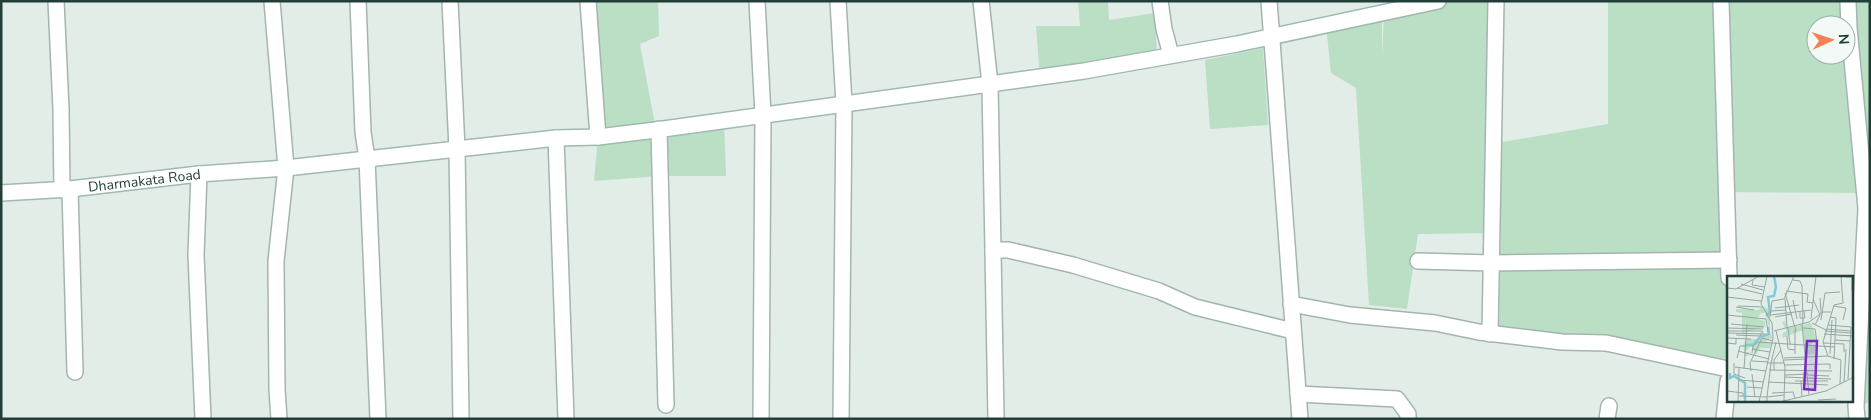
<svg xmlns="http://www.w3.org/2000/svg" width="1871" height="420" font-family="'Nunito Sans',sans-serif">
	<rect width="100%" height="100%" fill="#e2ede8"/>
	<g fill="#badfc5" fill-rule="evenodd">
		<path d="M 595,1 L 658,1 L 659,36 L 640,44 L 656,130 L 724,120 L 726,176 L 660,176 L 594,181 L 598,137 Z"/>
		<path d="M 1078,1 L 1108,1 L 1109,20 L 1155,13 L 1157,58 L 1040,77 L 1036,26 L 1080,26 Z"/>
		<path d="M 1451,1 L 1487,1 L 1491,134 L 1503,142 L 1608,124 L 1608,1 L 1870,1 L 1870,402 L 1856,406 L 1864,193 L 1726,192 L 1728,359 L 1499,330 L 1501,233 L 1418,234 L 1407,309 L 1369,305 L 1356,88 L 1331,73 L 1326,25 L 1382,13 L 1382,57 L 1384,14 ZM 1816,25 L 1846,25 L 1846,55 L 1816,55 Z"/>
		<path d="M 1263,48 L 1268,125 L 1210,129 L 1205,60 Z"/>
	</g>
	<g fill="none" stroke-linecap="round" stroke-linejoin="round">
		<defs>
			<g id="street">
				<path d="M 56,1 L 61,109 L 62,190"/>
				<path d="M 272,1 L 286,168 L 276,261 L 277,389 L 279,419"/>
				<path d="M 358,1 L 363,132 L 367,159 L 378,419"/>
				<path d="M 450,1 L 457,149 L 461,419"/>
				<path d="M 588,1 L 598,137"/>
				<path d="M 757,1 L 763,115 L 761,419"/>
				<path d="M 838,1 L 844,104 L 841,419"/>
				<path d="M 981,1 L 990,84 L 996,419"/>
				<path d="M 1160,1 L 1164,29 L 1171,55"/>
				<path d="M 1269,1 L 1300,419"/>
				<path d="M 1721,1 L 1729,278"/>
				<path d="M 1848,1 L 1849,28 L 1866,208 L 1856,406 L 1857,419"/>
				<path d="M 659,129 L 666,405"/>
				<path d="M 556,138 L 566,419"/>
				<path d="M 199,174 L 196,255 L 203,419"/>
				<path d="M 70,189 L 75,372"/>
				<path d="M 993,250 L 1008,250 L 1073,265 L 1159,291 L 1195,307 L 1293,331"/>
				<path d="M 1418,261 L 1492,263 L 1729,260"/>
				<path d="M 1291,304 L 1350,315 L 1435,323 L 1479,332 L 1562,342 L 1606,343 L 1728,369"/>
				<path d="M 1490,334 L 1496,1"/>
				<path d="M 1298,394 L 1397,399 L 1408,414 L 1408,419"/>
				<path d="M 1607,419 L 1609,406"/>
				<path d="M 1724,419 L 1728,381"/>
			</g>
			<g id="secondary">
				<path id="s1" d="M 1,193 L 70,189 L 199,174 L 286,168 L 556,138 L 598,137 L 656,130 L 1084,71 L 1237,44 L 1438,1"/>
			</g>
		</defs>
		<use href="#street" stroke="#a4b5b0" stroke-width="18"/>
		<use href="#secondary" stroke="#a0b9b1" stroke-width="18"/>
		<use href="#street" stroke="#fff" stroke-width="15"/>
		<use href="#secondary" stroke="#fff" stroke-width="15"/>
	</g>
	<g text-anchor="middle" dominant-baseline="central" stroke-width="4.5" stroke-linejoin="round" paint-order="stroke">
		<g font-size="14" fill="#213f38" stroke="#f3f9f6">
			<text stroke="none"><textPath href="#s1" startOffset="144">Dharmakata Road</textPath></text>
		</g>
	</g>
	<g transform="translate(1727 276)">
		<rect width="126" height="126" fill="#e2ede8"/>
		<path d="M 36,30 L 43,34 L 43,56 L 39,37 L 34,37 L 30,43 L 38,45 L 38,51 L 15,57 L 15,37 L 9,36 L 9,33 L 32,34 ZM 58,45 L 60,52 L 84,47 L 90,65 L 85,66 L 84,69 L 89,69 L 87,78 L 79,79 L 82,72 L 78,72 L 76,54 L 55,62 L 56,57 L 60,55 L 55,46 ZM 44,58 L 45,62 L 39,65 L 44,68 L 43,72 L 33,72 L 29,79 L 24,70 L 18,76 L 22,76 L 21,80 L 18,80 L 16,69 L 19,63 L 32,63 Z" fill="#badfc5"/>
		<path fill="none" stroke="#88c8d5" stroke-width="2.5" d="M 39,40 L 43,36 L 41,21 L 47,20 L 49,11 L 47,0M 18,69 L 26,69 L 33,61 L 42,58 L 41,51M 3,97 L 3,102 L 7,100 L 18,107 L 18,126"/>
		<path fill="none" stroke="#95a7a2" stroke-width="1" d="M 119,1 L 125,1 L 125,15M 26,4 L 25,9 L 38,11M 66,4 L 73,5 L 75,10 L 76,48M 14,8 L 36,14M 0,12 L 9,13 L 32,0M 10,12 L 35,18M 59,15 L 81,18 L 80,26 L 86,27M 58,17 L 69,55M 0,21 L 34,25M 93,22 L 94,37M 58,23 L 60,52M 86,23 L 93,39 L 88,49M 66,24 L 70,43M 11,30 L 35,31M 107,30 L 119,32 L 116,44M 9,31 L 27,34M 48,32 L 72,29M 44,35 L 59,34M 73,35 L 73,42 L 78,42 L 77,35M 0,39 L 39,43 L 41,56M 44,39 L 84,34M 43,41 L 45,25 L 57,23 L 67,0M 48,41 L 65,38M 103,41 L 109,42 L 107,83M 84,43 L 89,0M 94,44 L 98,17 L 113,16M 85,47 L 99,54M 4,48 L 37,51M 75,48 L 82,119M 101,49 L 124,51 L 121,103M 0,52 L 36,53M 61,52 L 63,68M 76,52 L 88,53 L 90,66M 99,53 L 124,55M 68,54 L 68,78M 0,55 L 35,55M 47,55 L 82,46 L 96,36 L 104,36M 49,55 L 58,91 L 57,125M 98,55 L 124,57M 0,57 L 38,58M 97,58 L 126,60M 9,59 L 33,60 L 36,55M 60,60 L 61,73 L 68,74M 0,62 L 24,63M 108,64 L 123,65M 49,66 L 44,87 L 57,87M 0,67 L 9,68 L 9,62M 45,67 L 108,71M 96,67 L 117,68 L 117,76M 25,73 L 43,76M 11,75 L 42,83M 25,77 L 26,70 L 31,66 L 45,67M 103,78 L 105,44M 10,82 L 13,70 L 19,70M 57,82 L 101,80M 57,84 L 80,83M 25,85 L 41,86M 7,87 L 7,98 L 18,102M 41,87 L 44,87 L 40,121 L 57,119M 58,89 L 103,88 L 103,93M 8,91 L 39,95M 17,93 L 20,48M 42,94 L 105,95M 47,94 L 47,84 L 54,74M 24,95 L 23,87 L 35,62 L 46,65M 25,98 L 28,121M 58,99 L 81,98M 81,99 L 102,100M 58,101 L 104,103M 12,104 L 37,106M 68,105 L 101,105M 74,105 L 75,121M 41,106 L 101,109M 117,106 L 119,73M 113,108 L 114,84 L 101,80 L 96,66 L 107,29 L 116,27 L 114,0M 20,111 L 35,112M 0,115 L 16,117 L 16,120M 45,117 L 66,116 L 68,122M 12,120 L 40,121 L 40,126M 91,124 L 109,123M 11,126 L 12,92M 32,126 L 46,62 L 45,47 L 34,28 L 40,0M 52,126 L 99,115 L 127,101"/>
		<path fill="#7b2cbf" fill-opacity="0.15" stroke="#7b2cbf" stroke-width="2.5" d="M 80,65 L 90,65 L 88,114 L 77,113 Z"/>
		<rect width="126" height="126" fill="none" stroke="#213f38" stroke-width="2.5"/>
	</g>
	<rect width="1871" height="420" fill="none" stroke="#213f38" stroke-width="5"/>
	<g transform="translate(1831 40) rotate(87)"><circle r="24" fill="#f3f9f6" stroke="#9fafaa"/>
	<path d="M0-4L9 19L0 12L-9 19Z" fill="#f88055"/>
	<text y="-8" font-size="14" font-weight="bold" text-anchor="middle" fill="#213f38">N</text>
	</g>
</svg>
